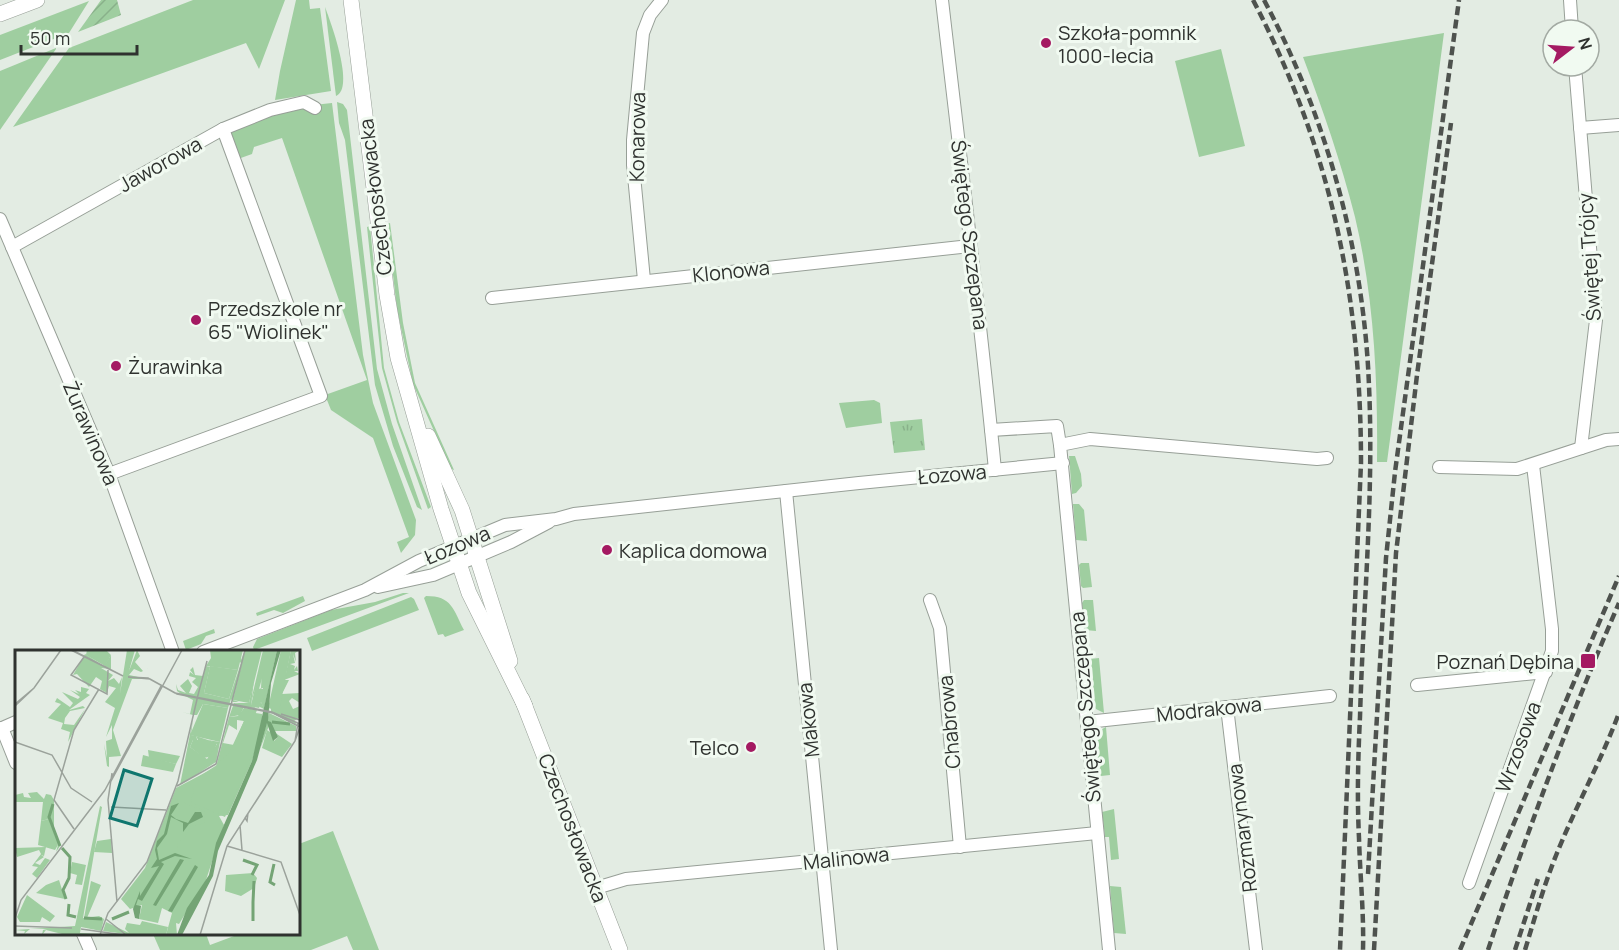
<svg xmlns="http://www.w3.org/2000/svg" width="1619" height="950" font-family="Manrope,sans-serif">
	<defs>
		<pattern id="park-tufts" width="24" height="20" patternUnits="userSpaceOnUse" patternTransform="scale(1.5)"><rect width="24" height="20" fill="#9fcea0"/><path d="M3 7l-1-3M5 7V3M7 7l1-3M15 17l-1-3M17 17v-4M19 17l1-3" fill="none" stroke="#89b18a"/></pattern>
		<pattern id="garden-furrows" width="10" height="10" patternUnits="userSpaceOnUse" patternTransform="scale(1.5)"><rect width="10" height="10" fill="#9fcea0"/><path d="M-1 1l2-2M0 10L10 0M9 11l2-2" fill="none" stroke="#89b18a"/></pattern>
	</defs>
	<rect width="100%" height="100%" fill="#e3ece3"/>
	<g fill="#9fcea0">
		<path d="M 193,0 L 285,0 L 259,69 L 246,43 L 13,127 L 69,48 Z"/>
		<path d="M 296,0 L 309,0 L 310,9 L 320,8 L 331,91 L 275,100 L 280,71 Z"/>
		<path d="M 89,1 L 69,33 L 0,60 L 0,35 Z"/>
		<path d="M 325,7 C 331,23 355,88 336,96 Z"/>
		<path d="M 1444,33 L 1387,462 L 1377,462 C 1378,380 1374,297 1355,217 C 1341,162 1323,110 1303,57 Z"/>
		<path d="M 56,48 L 56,49 L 0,130 L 0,71 Z"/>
		<path d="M 1221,49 L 1245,146 L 1199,157 L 1175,61 Z"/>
		<path d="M 337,102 L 343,104 L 347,110 L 377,369 L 392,424 L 422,510 L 417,507 L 393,446 L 375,385 L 345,140 L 339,123 Z"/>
		<path d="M 332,103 L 363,355 L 373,403 L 416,520 L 415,535 L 401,553 L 397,542 L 409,537 L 373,438 L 331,410 L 325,395 L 367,380 L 282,138 L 254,147 L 252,154 L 238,159 L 228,132 L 271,114 L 304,106 Z"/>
		<path d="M 390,223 L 403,323 L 415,383 L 454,470 L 451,469 L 413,384 L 397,309 L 387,224 Z"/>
		<path d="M 370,226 L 384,368 L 399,422 L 431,507 L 428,509 L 397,422 L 382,368 L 367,227 Z"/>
		<path d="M 874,400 L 880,403 L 882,423 L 846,428 L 839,403 Z"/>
		<path d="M 1069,456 L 1075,456 L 1081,474 L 1082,486 L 1076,493 L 1072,494 Z"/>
		<path d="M 1073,504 L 1079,504 L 1084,510 L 1087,541 L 1076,540 Z"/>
		<path d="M 1081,563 L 1089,563 L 1092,587 L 1083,588 L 1081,586 L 1079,565 Z"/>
		<path d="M 403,593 L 409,593 L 254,650 L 253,647 L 257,639 L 331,610 L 375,602 Z"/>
		<path d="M 303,596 L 305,601 L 283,613 L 274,610 L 257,616 L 256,613 Z"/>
		<path d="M 426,596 C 452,596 453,609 464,630 L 445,637 L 443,634 L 438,635 L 424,598 Z"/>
		<path d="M 411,597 L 414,599 L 419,610 L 312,651 L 307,638 Z"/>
		<path d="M 1084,600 L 1093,600 L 1096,631 L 1085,630 L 1082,603 Z"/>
		<path d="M 214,629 L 215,633 L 206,636 L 201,644 L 186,650 L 183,641 Z"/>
		<path d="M 1099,658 L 1104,713 L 1096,709 L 1092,701 L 1088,661 L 1090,659 Z"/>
		<path d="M 1106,727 L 1110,775 L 1101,776 L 1099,775 C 1097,760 1089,734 1106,727 Z"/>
		<path d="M 1114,809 L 1119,859 L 1111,860 L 1109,837 L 1105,837 L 1102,812 Z"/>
		<path d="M 333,831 L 379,950 L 353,950 L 347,936 L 311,950 L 160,950 L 153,934 L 206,934 L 210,945 L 234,936 L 233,934 L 298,934 L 299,904 L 301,903 L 298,896 L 299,844 Z"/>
		<path d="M 1110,886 L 1121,887 L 1126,934 L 1114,933 Z"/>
	</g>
	<path fill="url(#park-tufts)" d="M 922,419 L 925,450 L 894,453 L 890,422 Z"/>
	<path fill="url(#garden-furrows)" d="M 101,0 L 117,0 L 121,15 L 78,32 Z"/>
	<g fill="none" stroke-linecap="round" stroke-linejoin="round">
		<defs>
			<g id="minor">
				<path d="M 942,0 C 960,157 980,313 995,470"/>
				<path d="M 1570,0 L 1572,30"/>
				<path d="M 1575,66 L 1596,320 L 1581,448"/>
				<path d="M 1580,128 L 1619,125"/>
				<path d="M 0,219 L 109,474 L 173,652"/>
				<path d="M 12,247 L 223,129 L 270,110 L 304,102 L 315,108"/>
				<path d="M 644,280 L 633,165 L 633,140 L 643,33 L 650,15 L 662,0"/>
				<path d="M 492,298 L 970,246"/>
				<path d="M 991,430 L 1057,426 L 1060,445"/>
				<path d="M 1439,467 L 1517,469 L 1606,440 L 1619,439"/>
				<path d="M 109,474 L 321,396 L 223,129"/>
				<path d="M 786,491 L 831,950"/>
				<path d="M 378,587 L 433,575 L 511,542 L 549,522"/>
				<path d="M 930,600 L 940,628 L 960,847"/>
				<path d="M 203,652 L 365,590 L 419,561 L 505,525 L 556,519 L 574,514 L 859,483 L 1063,463"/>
				<path d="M 1417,685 L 1546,672"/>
				<path d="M 1227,707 L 1256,950"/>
				<path d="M 1087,722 L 1330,696"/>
				<path d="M 2,728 L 16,763"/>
				<path d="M 0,729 L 16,722"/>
				<path d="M 1469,883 L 1552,651 L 1552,629 L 1533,465"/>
				<path d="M 596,888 L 626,879 L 1097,833"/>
				<path d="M 83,934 L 90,950"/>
				<path d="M 1109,950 L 1060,445 L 1090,439 L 1317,459 L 1327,458"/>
			</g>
			<g id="tertiary">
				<path d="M 351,0 L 387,295 L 398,358 L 441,509 L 469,593 L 525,706"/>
				<path d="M 0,14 L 37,0"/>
				<path d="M 428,436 L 462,510 L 510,661"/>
				<path d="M 522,699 L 620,950"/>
			</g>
		</defs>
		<use href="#minor" stroke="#979f97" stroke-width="14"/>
		<use href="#tertiary" stroke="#979f97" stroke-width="16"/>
		<use href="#minor" stroke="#fff" stroke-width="12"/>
		<use href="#tertiary" stroke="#fff" stroke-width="15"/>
		<g stroke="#4e524e" stroke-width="4.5" stroke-dasharray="9 4.5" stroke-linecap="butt">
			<path d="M 1253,0 C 1331,149 1361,295 1361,463 L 1340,950"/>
			<path d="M 1264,0 C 1327,118 1364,253 1369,386 C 1374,496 1363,607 1360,717 C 1358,757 1357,798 1359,838 C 1360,876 1364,913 1363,950"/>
			<path d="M 1368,874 L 1386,558 L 1395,472 L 1459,0"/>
			<path d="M 1374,950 L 1396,553 L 1417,375 L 1451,123"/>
			<path d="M 1460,950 L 1619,576"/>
			<path d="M 1488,950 C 1527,832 1570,716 1619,603"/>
			<path d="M 1515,950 L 1538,879"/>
			<path d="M 1525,950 C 1535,917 1544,885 1557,853 C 1576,806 1601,761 1619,713"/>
		</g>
	</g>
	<g fill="#a41a62" stroke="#f1faf1" stroke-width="2">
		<circle cx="1046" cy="43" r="6"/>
		<circle cx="196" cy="320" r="6"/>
		<circle cx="116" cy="366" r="6"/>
		<circle cx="607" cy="550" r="6"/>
		<rect x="1580" y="653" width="16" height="16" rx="3"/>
		<circle cx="751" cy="747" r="6"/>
	</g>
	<g text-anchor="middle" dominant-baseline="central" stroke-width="6" stroke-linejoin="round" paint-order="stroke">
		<g font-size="20" fill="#2f322f" stroke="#f1faf1" text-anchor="start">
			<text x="1058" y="32">Szkoła-pomnik<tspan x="1058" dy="23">1000-lecia</tspan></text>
			<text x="208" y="308">Przedszkole nr<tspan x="208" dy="23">65 "Wiolinek"</tspan></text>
			<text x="128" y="366">Żurawinka</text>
			<text x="619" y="550">Kaplica domowa</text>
			<text x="1574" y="661" text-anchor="end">Poznań Dębina</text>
			<text x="739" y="747" text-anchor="end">Telco</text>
		</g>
		<g font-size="20" fill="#2f322f" stroke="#f1faf1">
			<text transform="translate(637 137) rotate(-89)">Konarowa</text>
			<text transform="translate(160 164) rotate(-29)">Jaworowa</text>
			<text transform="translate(375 197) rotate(-97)">Czechosłowacka</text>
			<text transform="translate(970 235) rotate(83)">Świętego Szczepana</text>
			<text transform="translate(1589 257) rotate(-94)">Świętej Trójcy</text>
			<text transform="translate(731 271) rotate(-6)">Klonowa</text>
			<text transform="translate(91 433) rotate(67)">Żurawinowa</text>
			<text transform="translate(952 474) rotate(-5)">Łozowa</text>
			<text transform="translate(457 545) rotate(-23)">Łozowa</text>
			<text transform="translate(1085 707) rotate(-95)">Świętego Szczepana</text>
			<text transform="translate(1209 709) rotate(-6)">Modrakowa</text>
			<text transform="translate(808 720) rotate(-96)">Makowa</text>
			<text transform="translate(949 722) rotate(-95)">Chabrowa</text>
			<text transform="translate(1518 747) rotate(-70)">Wrzosowa</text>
			<text transform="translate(573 828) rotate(69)">Czechosłowacka</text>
			<text transform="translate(1242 828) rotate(-97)">Rozmarynowa</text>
			<text transform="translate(846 858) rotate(-6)">Malinowa</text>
		</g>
	</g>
	<g transform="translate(15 650)">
		<rect width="285" height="285" fill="#e3ece3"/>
		<path d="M 112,0 L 120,0 L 114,21 L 122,0 L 125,6 L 120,12 L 128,21 L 134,18 L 126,22 L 119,19 L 114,25 L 133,29 L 117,29 L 98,80 L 106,106 L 94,107 L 94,117 L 92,116 L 89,94 L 92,108 L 91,91 L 97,89 L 97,75 L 91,87 L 100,58 L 90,52 L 101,38 L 94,36 L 92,43 L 85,39 L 87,31 L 81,27 L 74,37 L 62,24 L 58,25 L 70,4 L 89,16 L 96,5 L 96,19 L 86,18 L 98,25 L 93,31 L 99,28 L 104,34 L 107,27 L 105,44 ZM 230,0 L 218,50 L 224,52 L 218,52 L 216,49 L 213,58 L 188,54 L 182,65 L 178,65 L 167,62 L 175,64 L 178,50 L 166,44 L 162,41 L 161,34 L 163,40 L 171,43 L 165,36 L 173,29 L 177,36 L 174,43 L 179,44 L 183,37 L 177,32 L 181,28 L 174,26 L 175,22 L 179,25 L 175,20 L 178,17 L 180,25 L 188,26 L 191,16 L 195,17 L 189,43 L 214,49 L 226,13 L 221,8 L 225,6 L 226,10 ZM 248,0 L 262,0 L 249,59 L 243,56 L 246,52 L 248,56 L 248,38 L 242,40 L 246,38 L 247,19 L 235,55 L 241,58 L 229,57 L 225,65 L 214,67 L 219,53 L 235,55 ZM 276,0 L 285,0 L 280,3 L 281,12 L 278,4 L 280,13 L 275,14 L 280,16 L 279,20 L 282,16 L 283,21 L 279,21 L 285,24 L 269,30 L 274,30 L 267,44 L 285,43 L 285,53 L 277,48 L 274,51 L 278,59 L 285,56 L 284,68 L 279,71 L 282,75 L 256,63 L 256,47 L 271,23 ZM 66,37 L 74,39 L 71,43 L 75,45 L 54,60 L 68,56 L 70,58 L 55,61 L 50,68 L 49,74 L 59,75 L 70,59 L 53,92 L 55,82 L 46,79 L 48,73 L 33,68 L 46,54 L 40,52 L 42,48 L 55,57 L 58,53 L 47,42 L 63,49 L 65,47 L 55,40 L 64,44 L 60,40 L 66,42 ZM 252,80 L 258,84 L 259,91 L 263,87 L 259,82 L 277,94 L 267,107 L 247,98 ZM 181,86 L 202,93 L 197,106 L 189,108 L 175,97 L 178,90 L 183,90 ZM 22,142 L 29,149 L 31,144 L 36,145 L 39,150 L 39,184 L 45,196 L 41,202 L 43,195 L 38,187 L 36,173 L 34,169 L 26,171 L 28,152 L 0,152 L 0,145 L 8,143 L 9,147 L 16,148 L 13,143 ZM 85,156 L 87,157 L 68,268 L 84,266 L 89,269 L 86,281 L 66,277 L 65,283 L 85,284 L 84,285 L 51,285 L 31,280 L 27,285 L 28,280 L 32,279 L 15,279 L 9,284 L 10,281 L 0,280 L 60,276 ZM 31,197 L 29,206 L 26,205 L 29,207 L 20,213 L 25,215 L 30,208 L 35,210 L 22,228 L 17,224 L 23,217 L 17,216 L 26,204 L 24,200 L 2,207 L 0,198 ZM 238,223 L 242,228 L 239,238 L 226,246 L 210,241 L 211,225 ZM 127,271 L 153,277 L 151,285 L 118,285 L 88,281 L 91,272 L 114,283 L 110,279 L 112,273 L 125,275 Z" fill="#9fcea0"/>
		<path d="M 245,18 L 250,18 L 244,39 L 250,39 L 248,57 L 246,52 L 244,58 L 219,53 L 234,53 L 239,30 L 236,55 ZM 229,58 L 242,60 L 240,65 L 248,72 L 237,111 L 213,165 L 204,166 L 209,175 L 191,230 L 164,274 L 161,273 L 162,285 L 151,285 L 157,263 L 147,258 L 143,273 L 124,269 L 127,255 L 115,259 L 106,249 L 130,218 L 161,138 L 201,117 L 214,67 L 223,66 ZM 222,70 L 229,71 L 219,95 L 208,93 L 214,75 L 222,80 ZM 254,63 L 281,76 L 281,81 L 260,81 L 255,73 L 245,99 ZM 178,69 L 176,85 L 181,86 L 184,95 L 178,90 L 175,97 L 192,109 L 202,94 L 193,90 L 205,92 L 201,112 L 165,135 Z" fill="#9fcea0" fill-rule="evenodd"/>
		<path d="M 128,105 L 161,114 L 158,122 L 126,116 ZM 57,212 L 71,215 L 67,235 L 60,234 L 62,225 L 55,223 Z" fill="#9fcea0"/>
		<path d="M 195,0 L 228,0 L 223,20 L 191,16 L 196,8 ZM 266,0 L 276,0 L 264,61 L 253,58 ZM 228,61 L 247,64 L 247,69 L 241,96 L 210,167 L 176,152 L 179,139 L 174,133 L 202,115 L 215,101 L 229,71 L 223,66 ZM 158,148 L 189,161 L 190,173 L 176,176 L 170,188 L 163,191 L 162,203 L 139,208 L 135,205 ZM 96,189 L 97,203 L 79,202 L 82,191 ZM 211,228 L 233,228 L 233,236 L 222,242 L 212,237 Z" fill="#9fcea0"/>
		<path d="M 72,0 L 91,0 L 96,5 L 90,16 L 71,5 ZM 230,0 L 247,0 L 234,53 L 218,50 ZM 195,16 L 223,20 L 214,49 L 189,43 ZM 188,54 L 213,58 L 205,92 L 175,85 ZM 133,100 L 165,106 L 161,114 L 134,108 ZM 34,169 L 43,195 L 40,200 L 23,195 L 26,171 ZM 44,230 L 50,249 L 21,243 L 31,235 ZM 76,231 L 86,235 L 72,268 L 69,268 ZM 12,245 L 40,266 L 35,272 L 27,267 L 25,272 L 5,272 L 2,267 Z" fill="#9fcea0"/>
		<path d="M 262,0 L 266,0 L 256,33 L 253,71 L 256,72 L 263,87 L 258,91 L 252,73 L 242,110 L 203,201 L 198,226 L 167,285 L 162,285 L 172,258 L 194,225 L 201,193 L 237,111 ZM 164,153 L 156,165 L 161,169 L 173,173 L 180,162 L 186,162 L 188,167 L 174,174 L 168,182 L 168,173 L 156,167 L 152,184 L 142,198 L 144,210 L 160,203 L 177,209 L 160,206 L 146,212 L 149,214 L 127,251 L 123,249 L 121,255 L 126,256 L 124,269 L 120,268 L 118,259 L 125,241 L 125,246 L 144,216 L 136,218 L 142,209 L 140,200 L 142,191 L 149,184 L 156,156 ZM 165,209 L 169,210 L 141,256 L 138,255 ZM 180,215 L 183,217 L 157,262 L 153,261 Z" fill="#74a475"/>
		<path fill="none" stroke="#74a475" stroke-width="3" d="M 257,72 L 275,74M 38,154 L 34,167 L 45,196M 47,198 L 55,207 L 54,228 L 48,240 L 51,249M 228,210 L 242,215 L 237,225M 259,214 L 255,232 L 260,235M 238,252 L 239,231M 238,252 L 238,271M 54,254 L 53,265 L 61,267M 69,268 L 87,269M 97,269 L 114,262"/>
		<path fill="none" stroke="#9ba29b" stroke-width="1.5" d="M 56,0 L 108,26M 57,0 L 108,26M 69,7 L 56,25 L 92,44 L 93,20M 113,27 L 135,29 L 162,44 L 258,63 L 285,77M 113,27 L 133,28 L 160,43 L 257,62 L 285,74M 183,45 L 192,11M 0,54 L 19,38 L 46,0M 0,56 L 19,38 L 46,0M 266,64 L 285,70M 0,92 L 37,105 L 56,138 L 77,152M 97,123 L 93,150 L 102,252M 95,133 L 167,0M 162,136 L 201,114 L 230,0M 90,140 L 146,36M 96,157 L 151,160M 233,163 L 232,171 L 230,168 L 280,91 L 285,77M 225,175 L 227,200M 59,179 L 39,150 L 59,80 L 84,39M 212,196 L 266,212 L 285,265M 0,268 L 6,250 L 90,140M 91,269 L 110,284M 0,276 L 57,278M 66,279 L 109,285M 85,285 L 93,263 L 132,212 L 163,131 L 183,45M 185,285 L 212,196 L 280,91 L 283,73"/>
		<path fill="#0f766e" fill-opacity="0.15" stroke="#0f766e" stroke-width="3" d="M 109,120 L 137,129 L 122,176 L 95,168 Z"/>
		<rect width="285" height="285" fill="none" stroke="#2f322f" stroke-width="3"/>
	</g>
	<g transform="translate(1571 48) rotate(73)"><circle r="28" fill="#f1faf1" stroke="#a3aaa3" stroke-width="1.5"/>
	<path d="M0-4.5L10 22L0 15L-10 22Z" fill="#a41a62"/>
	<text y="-9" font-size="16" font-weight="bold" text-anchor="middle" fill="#2f322f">N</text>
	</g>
	<path d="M21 45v9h116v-9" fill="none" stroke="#2f322f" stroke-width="3"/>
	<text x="30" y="45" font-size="18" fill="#2f322f" stroke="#f1faf1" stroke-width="4.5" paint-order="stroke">50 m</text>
</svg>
